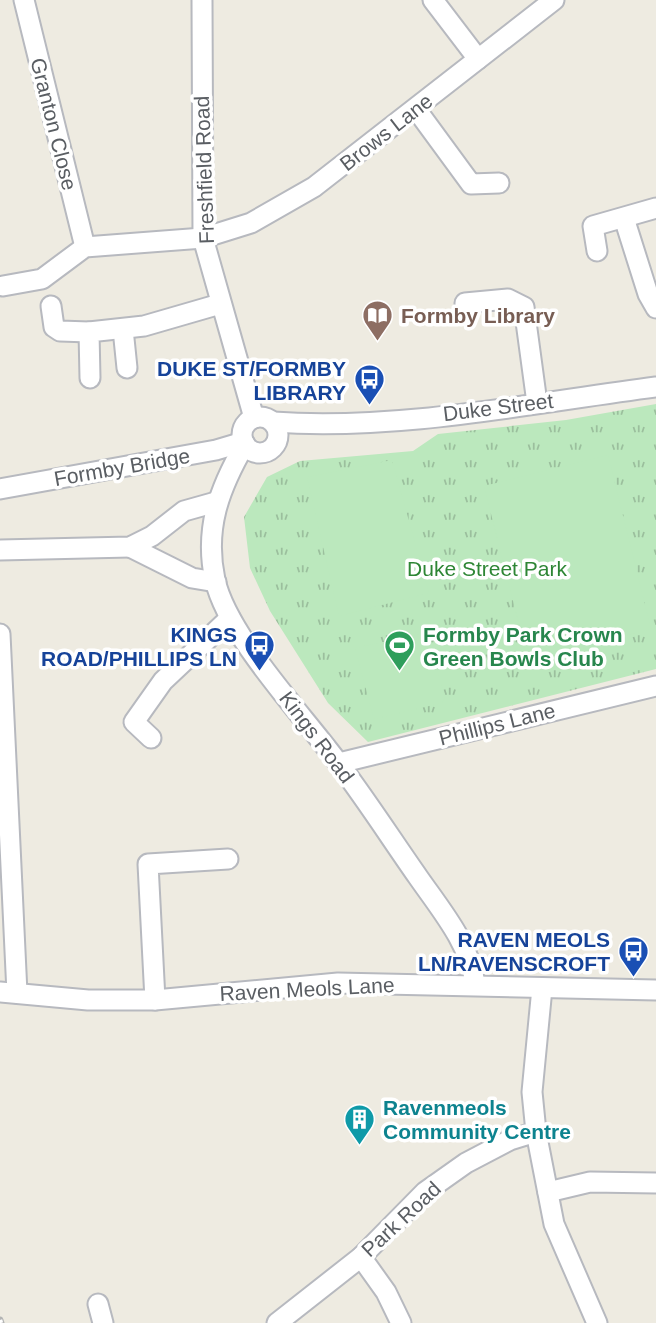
<svg xmlns="http://www.w3.org/2000/svg" width="656" height="1323" font-family="Arial,sans-serif">
	<defs>
		<pattern id="grass-tufts" width="24" height="20" patternUnits="userSpaceOnUse" patternTransform="scale(1.75)"><rect width="24" height="20" fill="#bbe8bd"/><path d="M3 7l-1-3M5 7V3M7 7l1-3M15 17l-1-3M17 17v-4M19 17l1-3" fill="none" stroke="#9bbf9d"/></pattern>
	</defs>
	<rect width="100%" height="100%" fill="#eeebe1"/>
	<path fill="url(#grass-tufts)" d="M 656,404 L 656,669 L 368,742 L 328,703 L 270,611 L 250,568 L 244,517 L 267,477 L 300,461 L 413,451 L 438,434 L 566,420 Z"/>
	<g fill="#bbe8bd">
		<path d="M 608,455 L 651,629 L 528,660 L 484,486 Z"/>
		<path d="M 392,460 L 429,593 L 339,616 L 307,477 Z"/>
		<path d="M 426,633 L 445,697 L 442,703 L 374,719 L 355,648 Z"/>
	</g>
	<g fill="none" stroke-linecap="round" stroke-linejoin="round">
		<defs>
			<g id="minor">
				<path d="M 24,0 L 85,247"/>
				<path d="M 202,0 L 203,238 L 254,418"/>
				<path d="M 433,0 L 478,59"/>
				<path d="M 416,109 L 471,184 L 499,183"/>
				<path d="M 624,218 L 648,294 L 656,308"/>
				<path d="M 597,251 L 593,226 L 656,208"/>
				<path d="M 3,286 L 42,279 L 85,247 L 203,238 L 251,223 L 314,187 L 554,0"/>
				<path d="M 465,303 L 508,299 L 524,307 L 537,403"/>
				<path d="M 51,306 L 54,327 L 60,331 L 89,332"/>
				<path d="M 123,329 L 127,368"/>
				<path d="M 90,378 L 89,332 L 144,326 L 220,304"/>
				<circle cx="260" cy="435" r="18"/>
				<path d="M 273,422 C 398,431 532,403 656,387"/>
				<path d="M 245,444 C 219,489 204,529 215,580 C 228,637 304,716 339,764 C 367,801 392,840 418,877 C 441,910 470,944 475,984"/>
				<path d="M 0,489 L 216,450 L 243,442"/>
				<path d="M 130,547 L 192,578 L 216,582"/>
				<path d="M 0,550 L 130,547 L 152,536 L 184,511 L 216,502"/>
				<path d="M 0,634 L 17,993"/>
				<path d="M 151,738 L 134,722 L 163,681 L 230,618"/>
				<path d="M 339,763 L 656,686"/>
				<path d="M 542,988 L 532,1092 L 536,1132 L 554,1224 L 597,1323"/>
				<path d="M 0,992 L 88,1000 L 155,1000 L 338,983 L 656,990"/>
				<path d="M 155,1000 L 148,864 L 228,859"/>
				<path d="M 548,1192 L 590,1182 L 656,1183"/>
				<path d="M 361,1257 L 386,1292 L 401,1323"/>
				<path d="M 98,1304 L 103,1323"/>
				<path d="M 277,1323 L 361,1257 L 425,1192 L 466,1163 L 510,1140 L 536,1132"/>
			</g>
		</defs>
		<use href="#minor" stroke="#b7b9bf" stroke-width="23"/>
		<use href="#minor" stroke="#fff" stroke-width="19"/>
		<defs>
			<path id="rail" d="M 0,1320 L 1,1323"/>
		</defs>
		<use href="#rail" stroke="#b3b4b4" stroke-width="7"/>
		<use href="#rail" stroke="#fff" stroke-width="4.5" stroke-dasharray="13" stroke-linecap="butt"/>
	</g>
	<defs>
		<symbol id="library-pin" viewBox="-11 -11 22 30"><path d="M0 17L-7.5 6A9.5 9.5 0 1 1 7.5 6Z" fill="#8d6e63" stroke="#fff"/><path d="M-6-4Q-3-5.5-.7-3.5V5Q-3 3-6 4ZM6-4Q3-5.5 .7-3.5V5Q3 3 6 4Z" fill="#fff"/></symbol>
		<symbol id="bus-pin" viewBox="-11 -11 22 30"><path d="M0 17L-7.5 6A9.5 9.5 0 1 1 7.5 6Z" fill="#1a4fb4" stroke="#fff"/><path d="M-5-6H5V4H4V6H2V4H-2V6H-4V4H-5ZM-3.5-4V0h7V-4ZM-3.5 1.2v1.5H-2V1.2ZM2 1.2v1.5H3.5V1.2Z" fill="#fff"/></symbol>
		<symbol id="stadium-pin" viewBox="-11 -11 22 30"><path d="M0 17L-7.5 6A9.5 9.5 0 1 1 7.5 6Z" fill="#2e9e5b" stroke="#fff"/><path d="M0-5a6.5 5 0 1 0 0 10a6.5 5 0 1 0 0-10ZM-3.5-1.8h7v3.6h-7Z" fill="#fff"/></symbol>
		<symbol id="building-pin" viewBox="-11 -11 22 30"><path d="M0 17L-7.5 6A9.5 9.5 0 1 1 7.5 6Z" fill="#0f9aa8" stroke="#fff"/><path d="M-4-6H4V6H1V3H-1V6H-4ZM-2.5-4.3h1.7v1.8h-1.7ZM.8-4.3h1.7v1.8H.8ZM-2.5-1h1.7V.8h-1.7ZM.8-1h1.7V.8H.8Z" fill="#fff"/></symbol>
	</defs>
	<g fill-rule="evenodd">
		<use href="#library-pin" x="360" y="298" width="35" height="47"/>
		<use href="#bus-pin" x="352" y="362" width="35" height="47"/>
		<use href="#bus-pin" x="242" y="628" width="35" height="47"/>
		<use href="#stadium-pin" x="382" y="628" width="35" height="47"/>
		<use href="#bus-pin" x="616" y="934" width="35" height="47"/>
		<use href="#building-pin" x="342" y="1102" width="35" height="47"/>
	</g>
	<g text-anchor="middle" dominant-baseline="central" stroke-width="7" stroke-linejoin="round" paint-order="stroke">
		<g font-size="21" fill="#5a5e63" stroke="#fff">
			<text transform="translate(54 124) rotate(76)">Granton Close</text>
			<text transform="translate(386 132) rotate(-38)">Brows Lane</text>
			<text transform="translate(204 170) rotate(-92)">Freshfield Road</text>
			<text transform="translate(498 407) rotate(-7)">Duke Street</text>
			<text transform="translate(122 467) rotate(-10)">Formby Bridge</text>
			<text transform="translate(497 724) rotate(-14)">Phillips Lane</text>
			<text transform="translate(317 737) rotate(53)">Kings Road</text>
			<text transform="translate(307 989) rotate(-3)">Raven Meols Lane</text>
			<text transform="translate(401 1219) rotate(-43)">Park Road</text>
		</g>
		<g font-size="21" font-weight="bold" fill="#785e54" stroke="#fff" text-anchor="start">
			<text x="401" y="315">Formby Library</text>
		</g>
		<g font-size="21" font-weight="bold" fill="#164399" stroke="#fff" text-anchor="end">
			<text x="346" y="368">DUKE ST/FORMBY<tspan x="346" dy="24">LIBRARY</tspan></text>
			<text x="237" y="634">KINGS<tspan x="237" dy="24">ROAD/PHILLIPS LN</tspan></text>
			<text x="610" y="939">RAVEN MEOLS<tspan x="610" dy="24">LN/RAVENSCROFT</tspan></text>
		</g>
		<g font-size="21" fill="#2e8635" stroke="#fff">
			<text x="487" y="568">Duke Street Park</text>
		</g>
		<g font-size="21" font-weight="bold" fill="#27864d" stroke="#fff" text-anchor="start">
			<text x="423" y="634">Formby Park Crown<tspan x="423" dy="24">Green Bowls Club</tspan></text>
		</g>
		<g font-size="21" font-weight="bold" fill="#0d838f" stroke="#fff" text-anchor="start">
			<text x="383" y="1107">Ravenmeols<tspan x="383" dy="24">Community Centre</tspan></text>
		</g>
	</g>
</svg>
